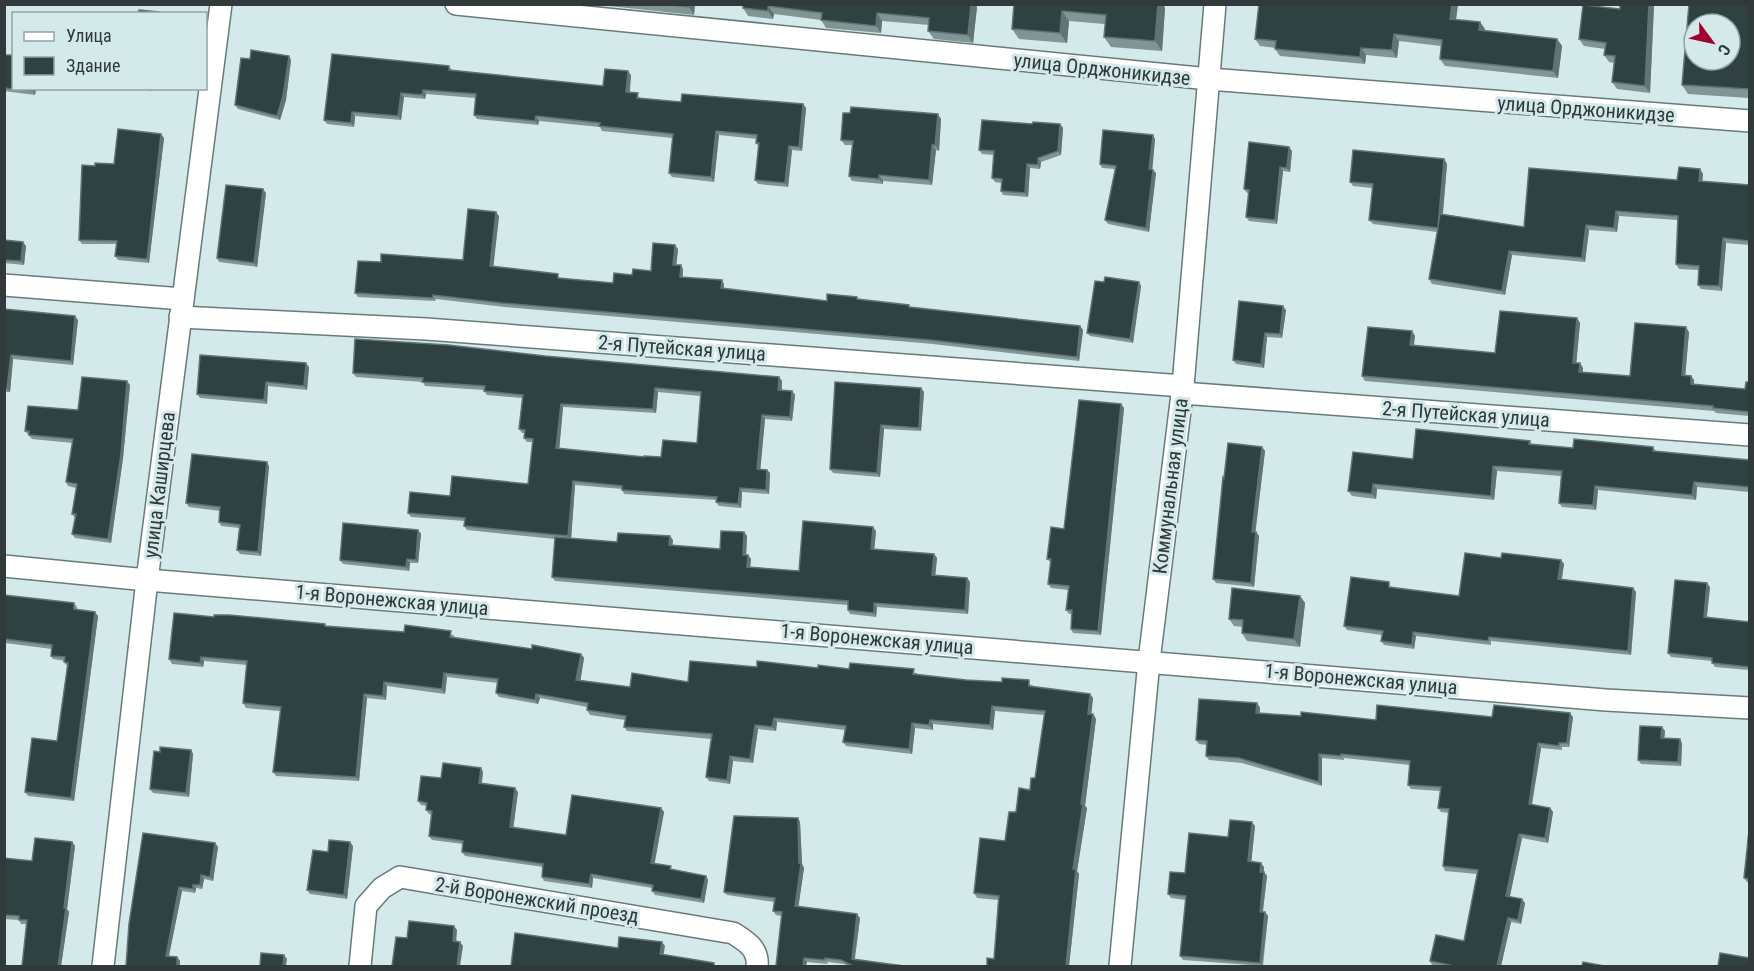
<svg xmlns="http://www.w3.org/2000/svg" width="1754" height="971" font-family="'Roboto Condensed',sans-serif">
	<rect width="100%" height="100%" fill="#d4e9e9"/>
	<g fill="none" stroke-linecap="round" stroke-linejoin="round">
		<defs>
			<g id="minor">
				<path d="M 456,4 L 1209,79 L 1750,121"/>
				<path d="M 4,285 L 183,299"/>
				<path d="M 180,317 L 426,329 L 1183,386"/>
				<path d="M 1182,393 L 1750,435"/>
				<path d="M 4,566 L 147,580 L 1606,700 L 1750,708"/>
				<path d="M 103,966 L 147,580 L 221,4"/>
				<path d="M 360,966 L 366,906 L 382,888 L 400,877 L 733,933 C 746,941 759,949 757,966"/>
				<path d="M 1120,966 L 1149,661 L 1183,386 L 1215,4"/>
			</g>
		</defs>
		<use href="#minor" stroke="#687b7b" stroke-width="24"/>
		<use href="#minor" stroke="#fff" stroke-width="21"/>
	</g>
	<g fill="#829595" fill-rule="evenodd">
		<path d="M 590,4 L 695,4 L 694,15 Z"/>
		<path d="M 743,4 L 975,4 L 977,7 L 973,43 L 934,39 L 928,31 L 929,25 L 882,21 L 881,33 L 826,28 L 821,20 L 774,14 L 773,19 L 748,16 L 743,8 Z"/>
		<path d="M 1014,4 L 1163,4 L 1165,8 L 1162,51 L 1111,47 L 1104,37 L 1105,24 L 1069,21 L 1067,43 L 1019,39 L 1012,29 Z"/>
		<path d="M 1259,4 L 1458,4 L 1456,20 L 1480,22 L 1485,30 L 1557,39 L 1562,46 L 1558,78 L 1445,66 L 1440,59 L 1441,46 L 1399,41 L 1397,58 L 1366,55 L 1365,64 L 1280,56 L 1275,49 L 1275,48 L 1260,46 L 1255,39 Z"/>
		<path d="M 1620,4 L 1654,5 L 1650,93 L 1617,89 L 1612,82 L 1614,63 L 1609,62 L 1604,55 L 1605,49 L 1584,46 L 1579,39 L 1620,9 Z"/>
		<path d="M 1749,4 L 1749,98 L 1688,94 L 1682,85 Z"/>
		<path d="M 4,55 L 13,56 L 36,88 L 35,95 L 4,91 Z"/>
		<path d="M 250,59 L 291,60 L 286,100 L 280,120 L 238,109 L 235,105 Z"/>
		<path d="M 449,66 L 452,70 L 603,86 L 631,75 L 630,92 L 641,98 L 681,102 L 803,104 L 806,108 L 802,151 L 792,150 L 788,187 L 758,184 L 755,180 L 758,146 L 756,143 L 757,139 L 719,135 L 714,182 L 672,177 L 669,173 L 673,138 L 602,131 L 600,127 L 539,121 L 538,125 L 477,119 L 474,115 L 476,98 L 426,94 L 425,99 L 404,97 L 401,120 L 355,116 L 354,127 L 327,124 L 324,120 Z"/>
		<path d="M 132,88 L 153,88 L 153,91 Z"/>
		<path d="M 941,119 L 939,151 L 936,150 L 932,185 L 883,181 L 883,184 L 852,181 L 849,176 L 852,145 L 845,145 L 841,140 Z"/>
		<path d="M 1032,124 L 1060,124 L 1063,128 L 1061,155 L 1041,162 L 1040,169 L 1030,168 L 1028,197 L 1003,195 L 1001,191 L 1001,183 L 995,182 L 992,178 L 994,155 L 982,154 L 979,150 Z"/>
		<path d="M 164,138 L 149,263 L 118,260 L 115,256 L 117,244 L 82,244 L 79,240 L 95,166 L 114,164 Z"/>
		<path d="M 1155,139 L 1152,169 L 1156,173 L 1149,232 L 1108,224 L 1105,220 L 1115,169 L 1102,168 L 1100,164 Z"/>
		<path d="M 1292,151 L 1290,172 L 1283,171 L 1277,224 L 1249,221 L 1246,217 L 1249,193 L 1247,193 L 1244,189 Z"/>
		<path d="M 1444,159 L 1447,164 L 1443,214 L 1524,227 L 1677,180 L 1700,169 L 1703,174 L 1702,181 L 1749,185 L 1749,245 L 1726,243 L 1722,291 L 1701,289 L 1698,285 L 1699,270 L 1679,269 L 1676,264 L 1678,220 L 1619,216 L 1617,232 L 1589,230 L 1585,262 L 1512,255 L 1505,295 L 1432,284 L 1429,279 L 1437,232 L 1373,224 L 1369,220 L 1372,188 L 1353,186 L 1350,182 Z"/>
		<path d="M 266,193 L 257,267 L 219,262 L 217,258 Z"/>
		<path d="M 499,216 L 493,266 L 561,278 L 613,283 L 632,275 L 651,271 L 678,249 L 676,265 L 683,269 L 683,277 L 724,284 L 724,289 L 827,301 L 859,300 L 911,307 L 1080,326 L 1083,330 L 1079,361 L 933,344 L 505,307 L 436,299 L 435,301 L 358,297 L 355,293 L 381,262 L 463,260 Z"/>
		<path d="M 4,240 L 26,246 L 24,265 L 4,263 Z"/>
		<path d="M 1104,282 L 1141,286 L 1133,343 L 1090,336 L 1087,333 Z"/>
		<path d="M 4,309 L 78,320 L 73,365 L 13,359 L 10,392 L 4,392 Z"/>
		<path d="M 1286,310 L 1282,338 L 1267,337 L 1264,368 L 1236,364 L 1233,360 Z"/>
		<path d="M 1577,318 L 1580,323 L 1576,363 L 1583,368 L 1583,372 L 1630,376 L 1689,332 L 1685,375 L 1691,376 L 1694,380 L 1694,384 L 1745,389 L 1749,382 L 1749,416 L 1716,413 L 1714,411 L 1365,381 L 1362,376 L 1412,331 L 1415,336 L 1414,345 L 1495,353 Z"/>
		<path d="M 545,356 L 779,377 L 782,381 L 782,390 L 792,391 L 795,395 L 792,421 L 765,419 L 760,469 L 767,470 L 770,473 L 769,494 L 742,492 L 741,508 L 719,506 L 716,502 L 717,500 L 624,494 L 622,489 L 575,485 L 571,538 L 617,542 L 673,540 L 672,545 L 720,549 L 744,532 L 747,536 L 746,555 L 748,555 L 751,559 L 750,567 L 799,571 L 876,531 L 874,549 L 934,554 L 937,558 L 935,575 L 967,578 L 970,582 L 968,614 L 877,607 L 876,617 L 850,614 L 848,610 L 848,605 L 555,581 L 552,577 L 555,539 L 467,530 L 464,526 L 465,521 L 411,517 L 408,513 L 450,496 L 528,484 L 533,442 L 527,442 L 524,438 L 525,433 L 522,433 L 519,429 L 522,398 L 487,395 L 484,391 L 484,390 L 425,386 L 423,382 L 356,377 L 353,373 ZM 658,392 L 701,396 L 697,443 L 661,457 L 644,457 L 559,449 L 563,407 L 656,413 Z"/>
		<path d="M 309,367 L 307,390 L 268,386 L 267,404 L 200,398 L 197,394 Z"/>
		<path d="M 130,385 L 123,458 L 111,543 L 75,538 L 72,534 L 75,518 L 72,514 L 76,488 L 68,486 L 66,482 L 73,443 L 32,439 L 25,431 L 78,410 Z"/>
		<path d="M 921,388 L 924,392 L 921,431 L 884,429 L 880,477 L 833,473 L 830,469 Z"/>
		<path d="M 1121,404 L 1124,408 L 1101,635 L 1073,633 L 1071,629 L 1072,614 L 1069,614 L 1066,610 L 1068,590 L 1051,588 L 1048,584 L 1051,563 L 1047,559 L 1064,529 Z"/>
		<path d="M 1530,441 L 1532,445 L 1573,448 L 1653,447 L 1656,451 L 1749,460 L 1749,492 L 1697,487 L 1696,500 L 1598,490 L 1596,510 L 1562,507 L 1559,503 L 1561,476 L 1497,471 L 1494,500 L 1377,489 L 1376,499 L 1352,496 L 1348,491 L 1413,459 Z"/>
		<path d="M 1262,447 L 1265,451 L 1255,532 L 1256,532 L 1259,536 L 1254,587 L 1216,583 L 1213,579 L 1224,478 Z"/>
		<path d="M 269,466 L 261,556 L 240,554 L 237,550 L 239,528 L 221,526 L 219,522 L 220,511 L 189,507 L 186,503 Z"/>
		<path d="M 418,530 L 421,534 L 418,563 L 410,563 L 409,571 L 343,564 L 340,560 Z"/>
		<path d="M 1501,558 L 1561,560 L 1564,564 L 1562,579 L 1633,588 L 1636,592 L 1631,655 L 1491,641 L 1491,645 L 1416,636 L 1414,649 L 1384,645 L 1381,641 L 1382,635 L 1347,630 L 1344,626 L 1392,586 L 1392,588 L 1459,596 Z"/>
		<path d="M 1710,587 L 1707,618 L 1749,622 L 1749,670 L 1715,667 L 1712,663 L 1712,661 L 1671,657 L 1668,653 Z"/>
		<path d="M 4,595 L 74,603 L 77,607 L 77,610 L 98,616 L 74,801 L 28,796 L 25,792 L 57,741 L 67,666 L 64,662 L 65,661 L 53,659 L 51,656 L 52,649 L 5,643 L 4,644 Z"/>
		<path d="M 1300,596 L 1305,603 L 1300,647 L 1247,641 L 1242,633 L 1243,627 L 1234,626 L 1229,619 Z"/>
		<path d="M 214,617 L 327,627 L 454,635 L 454,637 L 532,649 L 581,654 L 584,658 L 580,680 L 630,687 L 688,682 L 757,667 L 818,668 L 917,673 L 917,675 L 966,680 L 1033,685 L 1032,686 L 1093,698 L 1091,714 L 1093,714 L 1096,719 L 1085,806 L 1087,808 L 1077,871 L 1079,874 L 1069,966 L 987,966 L 994,959 L 998,900 L 977,898 L 974,893 L 1005,841 L 1016,812 L 1035,778 L 1044,715 L 995,711 L 993,730 L 933,724 L 933,730 L 915,728 L 912,754 L 846,746 L 843,742 L 845,730 L 777,722 L 776,731 L 758,729 L 753,763 L 733,761 L 730,784 L 709,781 L 706,777 L 711,739 L 627,731 L 624,727 L 625,720 L 590,715 L 587,710 L 587,707 L 540,698 L 538,704 L 499,697 L 496,693 L 498,683 L 447,677 L 445,694 L 387,686 L 386,700 L 367,698 L 359,781 L 276,776 L 273,772 L 280,711 L 246,708 L 243,703 L 247,665 L 204,661 L 203,667 L 172,664 L 169,659 Z"/>
		<path d="M 1257,703 L 1260,708 L 1260,714 L 1376,720 L 1492,717 L 1573,717 L 1569,747 L 1562,747 L 1562,750 L 1541,748 L 1532,805 L 1550,808 L 1553,812 L 1548,843 L 1522,838 L 1510,896 L 1525,903 L 1521,924 L 1511,922 L 1501,966 L 1439,966 L 1432,965 L 1430,961 L 1464,941 L 1477,874 L 1445,871 L 1443,866 L 1449,813 L 1441,812 L 1438,808 L 1440,791 L 1411,789 L 1408,785 L 1410,765 L 1344,758 L 1344,760 L 1322,758 L 1322,786 L 1242,763 L 1209,760 L 1206,756 L 1207,745 L 1199,744 L 1196,740 Z"/>
		<path d="M 1662,727 L 1665,731 L 1664,738 L 1682,743 L 1681,766 L 1641,764 L 1638,760 Z"/>
		<path d="M 191,750 L 193,754 L 189,797 L 153,793 L 150,789 L 160,752 Z"/>
		<path d="M 483,772 L 482,783 L 518,792 L 513,827 L 566,835 L 661,808 L 664,812 L 654,864 L 673,870 L 706,876 L 708,880 L 704,903 L 655,895 L 652,891 L 652,888 L 593,878 L 592,888 L 544,881 L 542,877 L 543,867 L 465,856 L 462,852 L 463,844 L 432,840 L 429,836 L 432,815 L 429,814 L 426,810 L 427,806 L 421,805 L 418,801 L 441,778 Z"/>
		<path d="M 798,818 L 800,822 L 802,864 L 804,868 L 798,907 L 860,918 L 855,959 L 904,966 L 848,966 L 844,964 L 828,962 L 827,964 L 807,962 L 806,966 L 782,916 L 776,915 L 773,911 L 774,902 L 727,895 L 724,892 Z"/>
		<path d="M 1255,826 L 1251,862 L 1264,867 L 1264,872 L 1267,876 L 1263,912 L 1265,912 L 1268,916 L 1263,966 L 1183,960 L 1180,956 L 1186,900 L 1171,898 L 1168,894 L 1228,837 Z"/>
		<path d="M 1749,830 L 1749,883 L 1747,882 L 1744,878 Z"/>
		<path d="M 143,833 L 215,843 L 218,847 L 213,881 L 204,879 L 202,889 L 196,888 L 195,893 L 182,891 L 169,956 L 177,957 L 180,961 L 180,966 L 126,966 Z"/>
		<path d="M 72,842 L 75,846 L 67,909 L 69,912 L 61,966 L 22,966 L 27,924 L 21,924 L 19,920 L 4,919 L 4,858 L 32,861 Z"/>
		<path d="M 353,846 L 347,899 L 310,894 L 307,890 Z"/>
	</g>
	<g fill="#617373">
		<path d="M 689,4 L 695,4 L 694,15 L 689,7 Z"/>
		<path d="M 971,4 L 975,4 L 977,7 L 973,43 L 968,35 Z"/>
		<path d="M 1158,4 L 1163,4 L 1165,8 L 1162,51 L 1155,41 Z"/>
		<path d="M 1452,4 L 1458,4 L 1455,26 L 1450,19 Z"/>
		<path d="M 1649,4 L 1654,5 L 1650,93 L 1645,86 Z"/>
		<path d="M 768,6 L 774,14 L 773,19 L 768,11 Z"/>
		<path d="M 1062,11 L 1069,21 L 1067,43 L 1060,33 Z"/>
		<path d="M 877,13 L 882,21 L 881,33 L 876,26 Z"/>
		<path d="M 1480,22 L 1485,29 L 1484,37 L 1479,30 Z"/>
		<path d="M 1394,34 L 1399,41 L 1397,58 L 1392,50 Z"/>
		<path d="M 1557,39 L 1562,46 L 1558,78 L 1553,71 Z"/>
		<path d="M 1361,48 L 1366,55 L 1365,64 L 1360,57 Z"/>
		<path d="M 289,56 L 291,60 L 286,100 L 280,120 L 277,116 Z"/>
		<path d="M 628,71 L 631,75 L 629,96 L 626,92 Z"/>
		<path d="M 33,88 L 36,88 L 35,95 L 33,91 Z"/>
		<path d="M 423,90 L 426,94 L 425,99 L 422,95 Z"/>
		<path d="M 401,93 L 404,97 L 401,120 L 398,116 Z"/>
		<path d="M 803,104 L 806,108 L 802,151 L 799,147 Z"/>
		<path d="M 352,112 L 355,116 L 354,127 L 351,123 Z"/>
		<path d="M 938,114 L 941,119 L 939,151 L 935,145 Z"/>
		<path d="M 536,116 L 539,121 L 538,125 L 535,121 Z"/>
		<path d="M 1060,124 L 1063,128 L 1061,155 L 1058,151 Z"/>
		<path d="M 716,131 L 719,135 L 714,182 L 711,177 Z"/>
		<path d="M 161,134 L 164,138 L 149,263 L 147,259 Z"/>
		<path d="M 1153,135 L 1155,139 L 1152,173 L 1149,169 Z"/>
		<path d="M 932,145 L 936,150 L 932,185 L 929,180 Z"/>
		<path d="M 789,146 L 792,150 L 788,187 L 785,183 Z"/>
		<path d="M 1289,147 L 1292,151 L 1290,172 L 1287,168 Z"/>
		<path d="M 1038,158 L 1041,162 L 1040,169 L 1038,165 Z"/>
		<path d="M 1444,159 L 1447,164 L 1441,232 L 1438,227 Z"/>
		<path d="M 1027,164 L 1030,168 L 1028,197 L 1025,193 Z"/>
		<path d="M 1280,167 L 1283,171 L 1277,224 L 1275,220 Z"/>
		<path d="M 1700,169 L 1703,174 L 1702,186 L 1699,181 Z"/>
		<path d="M 1153,170 L 1156,173 L 1149,232 L 1146,228 Z"/>
		<path d="M 879,175 L 883,181 L 883,184 L 879,179 Z"/>
		<path d="M 263,189 L 266,193 L 257,267 L 254,263 Z"/>
		<path d="M 1616,211 L 1619,216 L 1617,232 L 1614,228 Z"/>
		<path d="M 496,212 L 499,216 L 493,270 L 490,266 Z"/>
		<path d="M 1586,225 L 1589,230 L 1585,262 L 1582,258 Z"/>
		<path d="M 1723,238 L 1726,243 L 1722,291 L 1719,286 Z"/>
		<path d="M 23,242 L 26,246 L 24,265 L 21,261 Z"/>
		<path d="M 675,245 L 678,249 L 676,269 L 673,265 Z"/>
		<path d="M 1509,251 L 1512,255 L 1505,295 L 1502,291 Z"/>
		<path d="M 681,265 L 683,269 L 682,281 L 680,277 Z"/>
		<path d="M 722,280 L 724,284 L 724,292 L 721,288 Z"/>
		<path d="M 1139,282 L 1141,286 L 1133,343 L 1130,339 Z"/>
		<path d="M 1283,306 L 1286,310 L 1282,338 L 1280,334 Z"/>
		<path d="M 75,316 L 78,320 L 73,365 L 71,361 Z"/>
		<path d="M 1577,318 L 1580,323 L 1576,367 L 1573,363 Z"/>
		<path d="M 1080,326 L 1083,330 L 1079,361 L 1077,357 Z"/>
		<path d="M 1686,327 L 1689,332 L 1685,379 L 1682,375 Z"/>
		<path d="M 1412,331 L 1415,336 L 1413,349 L 1410,345 Z"/>
		<path d="M 1265,333 L 1267,337 L 1264,368 L 1261,364 Z"/>
		<path d="M 11,355 L 13,359 L 10,392 L 7,389 Z"/>
		<path d="M 306,363 L 309,367 L 307,390 L 304,386 Z"/>
		<path d="M 1580,363 L 1583,368 L 1582,376 L 1579,372 Z"/>
		<path d="M 1691,376 L 1694,380 L 1694,388 L 1691,384 Z"/>
		<path d="M 779,377 L 782,381 L 781,394 L 778,390 Z"/>
		<path d="M 127,381 L 130,385 L 123,458 L 111,543 L 108,539 Z"/>
		<path d="M 266,382 L 268,386 L 267,404 L 264,400 Z"/>
		<path d="M 655,388 L 658,392 L 656,413 L 653,409 Z"/>
		<path d="M 921,388 L 924,392 L 921,431 L 919,428 Z"/>
		<path d="M 792,391 L 795,395 L 792,421 L 790,417 Z"/>
		<path d="M 561,404 L 563,407 L 559,452 L 556,448 Z"/>
		<path d="M 1121,404 L 1124,408 L 1101,635 L 1098,631 Z"/>
		<path d="M 762,415 L 765,419 L 760,473 L 757,469 Z"/>
		<path d="M 881,425 L 884,429 L 880,477 L 877,473 Z"/>
		<path d="M 1262,447 L 1265,451 L 1255,536 L 1252,532 Z"/>
		<path d="M 267,462 L 269,466 L 261,556 L 258,552 Z"/>
		<path d="M 1493,466 L 1497,471 L 1494,500 L 1491,496 Z"/>
		<path d="M 767,470 L 770,473 L 769,494 L 766,490 Z"/>
		<path d="M 573,481 L 575,485 L 571,540 L 568,536 Z"/>
		<path d="M 1694,482 L 1697,487 L 1696,500 L 1692,495 Z"/>
		<path d="M 1373,484 L 1377,489 L 1376,499 L 1372,494 Z"/>
		<path d="M 1595,486 L 1598,490 L 1596,510 L 1593,505 Z"/>
		<path d="M 740,488 L 742,492 L 741,508 L 738,504 Z"/>
		<path d="M 873,527 L 876,531 L 874,553 L 871,549 Z"/>
		<path d="M 418,530 L 421,534 L 418,563 L 416,560 Z"/>
		<path d="M 744,532 L 747,536 L 746,558 L 743,555 Z"/>
		<path d="M 1256,532 L 1259,536 L 1254,587 L 1251,583 Z"/>
		<path d="M 670,536 L 673,540 L 672,549 L 669,545 Z"/>
		<path d="M 934,554 L 937,558 L 935,579 L 932,575 Z"/>
		<path d="M 748,555 L 751,559 L 750,570 L 747,567 Z"/>
		<path d="M 407,559 L 410,563 L 409,571 L 406,567 Z"/>
		<path d="M 1561,560 L 1564,564 L 1561,582 L 1558,579 Z"/>
		<path d="M 967,578 L 970,582 L 968,614 L 965,610 Z"/>
		<path d="M 1707,583 L 1710,587 L 1706,621 L 1704,617 Z"/>
		<path d="M 1633,588 L 1636,592 L 1631,655 L 1628,651 Z"/>
		<path d="M 1300,596 L 1305,603 L 1300,647 L 1294,639 Z"/>
		<path d="M 874,603 L 877,607 L 876,617 L 874,613 Z"/>
		<path d="M 95,612 L 98,616 L 74,801 L 71,798 Z"/>
		<path d="M 1413,632 L 1416,636 L 1414,649 L 1412,645 Z"/>
		<path d="M 581,654 L 584,658 L 580,684 L 576,680 Z"/>
		<path d="M 201,657 L 204,661 L 203,667 L 200,663 Z"/>
		<path d="M 444,673 L 447,677 L 445,694 L 442,689 Z"/>
		<path d="M 384,682 L 387,686 L 386,700 L 383,696 Z"/>
		<path d="M 364,694 L 367,698 L 359,781 L 356,777 Z"/>
		<path d="M 536,694 L 540,698 L 538,704 L 535,700 Z"/>
		<path d="M 1090,694 L 1093,698 L 1091,718 L 1088,714 Z"/>
		<path d="M 1257,703 L 1260,708 L 1259,718 L 1256,713 Z"/>
		<path d="M 992,706 L 995,711 L 993,730 L 990,725 Z"/>
		<path d="M 1570,713 L 1573,717 L 1569,747 L 1567,743 Z"/>
		<path d="M 1093,714 L 1096,719 L 1085,806 L 1087,808 L 1077,871 L 1079,874 L 1069,966 L 1066,966 L 1073,869 Z"/>
		<path d="M 774,718 L 777,722 L 776,731 L 772,727 Z"/>
		<path d="M 930,720 L 933,724 L 933,730 L 929,725 Z"/>
		<path d="M 912,723 L 915,728 L 912,754 L 909,749 Z"/>
		<path d="M 755,725 L 758,729 L 753,763 L 750,759 Z"/>
		<path d="M 1662,727 L 1665,731 L 1664,742 L 1661,738 Z"/>
		<path d="M 1680,739 L 1682,743 L 1681,766 L 1678,762 Z"/>
		<path d="M 1538,743 L 1541,748 L 1531,808 L 1529,804 Z"/>
		<path d="M 191,750 L 193,754 L 189,797 L 186,793 Z"/>
		<path d="M 1319,754 L 1322,758 L 1322,786 L 1319,782 Z"/>
		<path d="M 730,756 L 733,761 L 730,784 L 727,780 Z"/>
		<path d="M 481,768 L 483,772 L 481,786 L 479,783 Z"/>
		<path d="M 515,788 L 518,792 L 513,831 L 510,827 Z"/>
		<path d="M 661,808 L 664,812 L 654,867 L 651,863 Z"/>
		<path d="M 1550,808 L 1553,812 L 1548,843 L 1545,838 Z"/>
		<path d="M 798,818 L 800,822 L 802,864 L 804,868 L 798,910 L 795,906 L 799,863 Z"/>
		<path d="M 1252,822 L 1255,826 L 1251,865 L 1248,861 Z"/>
		<path d="M 1519,834 L 1522,838 L 1509,900 L 1506,896 Z"/>
		<path d="M 72,842 L 75,846 L 67,909 L 69,912 L 61,966 L 58,966 L 64,908 Z"/>
		<path d="M 350,842 L 353,846 L 347,899 L 344,895 Z"/>
		<path d="M 215,843 L 218,847 L 213,881 L 210,877 Z"/>
		<path d="M 1261,863 L 1264,867 L 1263,876 L 1260,872 Z"/>
		<path d="M 1264,872 L 1267,876 L 1262,916 L 1260,912 Z"/>
		<path d="M 591,874 L 593,878 L 592,888 L 589,884 Z"/>
		<path d="M 201,875 L 204,879 L 202,889 L 200,885 Z"/>
		<path d="M 706,876 L 708,880 L 704,903 L 701,899 Z"/>
		<path d="M 193,885 L 196,888 L 195,893 L 193,889 Z"/>
		<path d="M 179,887 L 182,891 L 168,960 L 166,956 Z"/>
		<path d="M 1522,899 L 1525,903 L 1521,924 L 1518,920 Z"/>
		<path d="M 1265,912 L 1268,916 L 1262,966 L 1260,963 Z"/>
		<path d="M 857,914 L 860,918 L 854,962 L 852,959 Z"/>
		<path d="M 1508,918 L 1511,922 L 1501,966 L 1497,966 Z"/>
		<path d="M 454,926 L 457,930 L 456,945 L 453,941 Z"/>
		<path d="M 460,942 L 463,946 L 460,966 L 457,966 Z"/>
		<path d="M 662,942 L 665,946 L 663,958 L 660,954 Z"/>
		<path d="M 284,955 L 287,959 L 286,966 L 283,966 Z"/>
		<path d="M 177,957 L 180,961 L 180,966 L 177,966 Z"/>
		<path d="M 804,958 L 807,962 L 806,966 L 803,966 Z"/>
	</g>
	<g fill="#304141" stroke="#617373" stroke-width="1.5" fill-rule="evenodd">
		<path d="M 662,4 L 689,4 L 689,7 Z"/>
		<path d="M 743,4 L 971,4 L 968,35 L 928,31 L 929,18 L 877,13 L 876,26 L 821,20 L 822,13 L 768,6 L 768,11 L 743,8 Z"/>
		<path d="M 1014,4 L 1158,4 L 1155,41 L 1104,37 L 1106,15 L 1062,11 L 1060,33 L 1012,29 Z"/>
		<path d="M 1259,4 L 1452,4 L 1450,19 L 1480,22 L 1479,30 L 1557,39 L 1553,71 L 1440,59 L 1442,40 L 1394,34 L 1392,50 L 1361,48 L 1360,57 L 1275,49 L 1276,41 L 1255,39 Z"/>
		<path d="M 1620,4 L 1649,4 L 1645,86 L 1612,82 L 1615,56 L 1604,55 L 1606,43 L 1579,39 L 1583,5 L 1620,9 Z"/>
		<path d="M 1689,4 L 1749,4 L 1749,89 L 1682,85 ZM 1694,24 L 1730,24 L 1730,60 L 1694,60 Z"/>
		<path d="M 139,10 L 158,12 L 157,14 L 139,14 Z"/>
		<path d="M 251,50 L 289,56 L 283,96 L 277,116 L 235,105 L 241,58 L 250,59 Z"/>
		<path d="M 332,54 L 449,66 L 449,70 L 603,86 L 605,69 L 628,71 L 626,92 L 638,93 L 637,98 L 681,102 L 682,94 L 803,104 L 799,147 L 789,146 L 785,183 L 755,180 L 759,143 L 756,143 L 757,135 L 716,131 L 711,177 L 669,173 L 673,134 L 599,126 L 600,123 L 536,116 L 535,121 L 474,115 L 476,94 L 423,90 L 422,95 L 401,93 L 398,116 L 352,112 L 351,123 L 324,120 Z"/>
		<path d="M 4,55 L 14,55 L 14,88 L 33,88 L 33,91 L 4,88 Z"/>
		<path d="M 851,107 L 938,114 L 935,145 L 932,145 L 929,180 L 879,175 L 879,179 L 849,176 L 853,141 L 841,140 L 843,113 L 850,113 Z"/>
		<path d="M 982,120 L 1032,124 L 1033,122 L 1060,124 L 1058,151 L 1038,158 L 1038,165 L 1027,164 L 1025,193 L 1001,191 L 1002,179 L 992,178 L 994,151 L 979,150 Z"/>
		<path d="M 118,129 L 161,134 L 147,259 L 115,256 L 117,241 L 79,240 L 82,165 L 95,166 L 95,163 L 114,164 Z"/>
		<path d="M 1103,130 L 1153,135 L 1149,169 L 1153,170 L 1146,228 L 1105,220 L 1116,166 L 1100,164 Z"/>
		<path d="M 1249,142 L 1289,147 L 1287,168 L 1280,167 L 1275,220 L 1246,217 L 1249,190 L 1244,189 Z"/>
		<path d="M 1353,150 L 1444,159 L 1438,227 L 1440,214 L 1524,227 L 1529,168 L 1677,180 L 1679,167 L 1700,169 L 1699,181 L 1749,185 L 1749,241 L 1723,238 L 1719,286 L 1698,285 L 1699,266 L 1676,264 L 1678,216 L 1616,211 L 1614,228 L 1586,225 L 1582,258 L 1509,251 L 1502,291 L 1429,279 L 1438,228 L 1369,220 L 1373,184 L 1350,182 Z"/>
		<path d="M 226,185 L 263,189 L 254,263 L 217,258 Z"/>
		<path d="M 468,209 L 496,212 L 490,266 L 558,274 L 558,278 L 613,283 L 614,273 L 632,275 L 633,269 L 651,271 L 653,243 L 675,245 L 673,265 L 681,265 L 680,277 L 722,280 L 721,288 L 827,301 L 827,294 L 857,297 L 857,299 L 909,305 L 909,307 L 1080,326 L 1077,357 L 930,340 L 502,303 L 433,295 L 433,298 L 355,293 L 358,261 L 381,262 L 381,254 L 463,260 Z"/>
		<path d="M 4,240 L 23,242 L 21,261 L 4,260 Z"/>
		<path d="M 1105,277 L 1139,282 L 1130,339 L 1087,333 L 1095,281 L 1104,282 Z"/>
		<path d="M 1239,301 L 1283,306 L 1280,334 L 1265,333 L 1261,364 L 1233,360 Z"/>
		<path d="M 4,309 L 75,316 L 71,361 L 11,355 L 7,389 L 4,388 Z"/>
		<path d="M 1500,311 L 1577,318 L 1573,363 L 1580,363 L 1579,372 L 1630,376 L 1635,323 L 1686,327 L 1682,375 L 1691,376 L 1691,384 L 1745,389 L 1746,382 L 1749,382 L 1749,412 L 1713,408 L 1713,406 L 1362,376 L 1368,327 L 1412,331 L 1410,345 L 1495,353 Z"/>
		<path d="M 355,339 L 448,345 L 545,356 L 779,377 L 778,390 L 792,391 L 790,417 L 762,415 L 757,469 L 767,470 L 766,490 L 740,488 L 738,504 L 716,502 L 717,497 L 622,490 L 622,486 L 573,481 L 568,536 L 464,526 L 465,518 L 408,513 L 410,492 L 450,496 L 452,476 L 528,484 L 533,439 L 524,438 L 525,430 L 519,429 L 523,395 L 484,391 L 485,386 L 422,382 L 423,378 L 353,373 ZM 655,388 L 701,392 L 697,443 L 663,440 L 661,457 L 644,456 L 644,457 L 556,448 L 561,404 L 653,409 Z"/>
		<path d="M 200,355 L 306,363 L 304,386 L 266,382 L 264,400 L 197,394 Z"/>
		<path d="M 82,377 L 127,381 L 121,454 L 108,539 L 72,534 L 76,514 L 72,514 L 77,484 L 66,482 L 73,439 L 29,435 L 29,431 L 25,431 L 28,406 L 78,410 Z"/>
		<path d="M 835,382 L 921,388 L 919,428 L 881,425 L 877,473 L 830,469 Z"/>
		<path d="M 1079,400 L 1121,404 L 1098,631 L 1071,629 L 1072,610 L 1066,610 L 1069,586 L 1048,584 L 1051,559 L 1047,559 L 1051,527 L 1064,529 Z"/>
		<path d="M 1416,429 L 1530,441 L 1529,444 L 1573,448 L 1574,439 L 1653,447 L 1653,451 L 1749,460 L 1749,487 L 1694,482 L 1692,495 L 1595,486 L 1593,505 L 1559,503 L 1562,471 L 1493,466 L 1491,496 L 1373,484 L 1372,494 L 1348,491 L 1353,452 L 1413,459 Z"/>
		<path d="M 1228,443 L 1262,447 L 1252,532 L 1256,532 L 1251,583 L 1213,579 L 1223,477 L 1224,478 Z"/>
		<path d="M 192,454 L 267,462 L 258,552 L 237,550 L 240,525 L 219,522 L 220,507 L 186,503 Z"/>
		<path d="M 803,521 L 873,527 L 871,549 L 934,554 L 932,575 L 967,578 L 965,610 L 874,603 L 874,613 L 848,610 L 848,601 L 552,577 L 555,537 L 617,542 L 618,533 L 670,536 L 669,545 L 720,549 L 721,531 L 744,532 L 743,555 L 748,555 L 747,567 L 799,571 Z"/>
		<path d="M 343,523 L 418,530 L 416,560 L 407,559 L 406,567 L 340,560 Z"/>
		<path d="M 1465,553 L 1501,558 L 1502,553 L 1561,560 L 1558,579 L 1633,588 L 1628,651 L 1489,637 L 1488,641 L 1413,632 L 1412,645 L 1381,641 L 1383,631 L 1344,626 L 1351,577 L 1389,582 L 1389,587 L 1459,596 Z"/>
		<path d="M 1675,580 L 1707,583 L 1704,617 L 1749,622 L 1749,667 L 1712,663 L 1712,658 L 1668,653 Z"/>
		<path d="M 1232,588 L 1300,596 L 1294,639 L 1242,633 L 1243,620 L 1229,619 Z"/>
		<path d="M 4,595 L 74,603 L 74,609 L 95,612 L 71,798 L 25,792 L 32,738 L 57,741 L 68,663 L 64,662 L 65,657 L 51,656 L 52,645 L 4,639 Z"/>
		<path d="M 174,613 L 214,617 L 214,615 L 229,615 L 325,624 L 325,626 L 404,632 L 405,625 L 451,631 L 450,637 L 532,649 L 532,645 L 581,654 L 576,680 L 630,687 L 632,673 L 688,682 L 690,661 L 757,667 L 757,661 L 818,668 L 818,665 L 849,669 L 850,663 L 914,669 L 913,674 L 966,680 L 1002,682 L 1002,678 L 1029,680 L 1029,686 L 1090,694 L 1088,714 L 1093,714 L 1081,804 L 1083,804 L 1073,869 L 1076,869 L 1066,966 L 987,966 L 987,958 L 994,959 L 999,896 L 974,893 L 980,838 L 1005,841 L 1009,812 L 1016,812 L 1019,788 L 1030,790 L 1031,778 L 1035,778 L 1045,711 L 992,706 L 990,725 L 930,720 L 929,725 L 912,723 L 909,749 L 843,742 L 846,726 L 774,718 L 772,727 L 755,725 L 750,759 L 730,756 L 727,780 L 706,777 L 712,734 L 624,727 L 626,716 L 587,710 L 588,703 L 536,694 L 535,700 L 496,693 L 498,679 L 444,673 L 442,689 L 384,682 L 383,696 L 364,694 L 356,777 L 273,772 L 281,707 L 243,703 L 247,661 L 201,657 L 200,663 L 169,659 Z"/>
		<path d="M 1199,699 L 1257,703 L 1256,713 L 1301,716 L 1301,712 L 1376,720 L 1377,705 L 1492,717 L 1494,705 L 1570,713 L 1567,743 L 1559,743 L 1559,746 L 1538,743 L 1529,804 L 1550,808 L 1545,838 L 1519,834 L 1506,896 L 1522,899 L 1518,920 L 1508,918 L 1497,966 L 1454,966 L 1430,961 L 1436,935 L 1464,941 L 1478,870 L 1443,866 L 1449,809 L 1438,808 L 1441,787 L 1408,785 L 1410,761 L 1341,754 L 1341,756 L 1319,754 L 1319,782 L 1239,758 L 1206,756 L 1207,741 L 1196,740 Z"/>
		<path d="M 1640,726 L 1662,727 L 1661,738 L 1680,739 L 1678,762 L 1638,760 Z"/>
		<path d="M 160,747 L 191,750 L 186,793 L 150,789 L 154,751 L 160,752 Z"/>
		<path d="M 443,763 L 481,768 L 479,783 L 515,788 L 510,827 L 566,835 L 572,795 L 661,808 L 651,863 L 671,866 L 670,869 L 706,876 L 701,899 L 652,891 L 653,885 L 591,874 L 589,884 L 542,877 L 543,864 L 462,852 L 463,841 L 429,836 L 432,811 L 426,810 L 427,803 L 418,801 L 421,776 L 441,778 Z"/>
		<path d="M 734,816 L 798,818 L 799,863 L 801,864 L 795,906 L 857,914 L 852,959 L 904,966 L 853,966 L 841,960 L 825,958 L 825,960 L 804,958 L 803,966 L 776,966 L 782,912 L 773,911 L 775,898 L 724,892 Z"/>
		<path d="M 1230,820 L 1252,822 L 1248,861 L 1261,863 L 1260,872 L 1264,872 L 1260,912 L 1265,912 L 1260,963 L 1180,956 L 1186,896 L 1168,894 L 1170,872 L 1185,873 L 1189,833 L 1228,837 Z"/>
		<path d="M 1749,830 L 1749,879 L 1744,878 Z"/>
		<path d="M 143,833 L 215,843 L 210,877 L 201,875 L 200,885 L 193,885 L 193,889 L 179,887 L 166,956 L 177,957 L 177,966 L 126,966 L 129,924 Z"/>
		<path d="M 35,838 L 72,842 L 64,908 L 66,908 L 58,966 L 22,966 L 27,920 L 19,920 L 19,916 L 4,915 L 4,858 L 32,861 Z"/>
		<path d="M 329,840 L 350,842 L 344,895 L 307,890 L 313,850 L 328,852 Z"/>
		<path d="M 409,921 L 454,926 L 453,941 L 460,942 L 457,966 L 392,966 L 396,937 L 407,938 Z"/>
		<path d="M 515,933 L 618,948 L 619,937 L 662,942 L 660,954 L 714,963 L 714,966 L 511,966 Z"/>
		<path d="M 261,953 L 284,955 L 283,966 L 260,966 Z"/>
		<path d="M 1720,953 L 1749,958 L 1749,966 L 1718,966 Z"/>
		<path d="M 1583,962 L 1604,966 L 1582,966 Z"/>
	</g>
	<g text-anchor="middle" dominant-baseline="central" stroke-width="6" stroke-linejoin="round" paint-order="stroke">
		<g font-size="20" fill="#31393a" stroke="#d4e9e9">
			<text transform="translate(1102 69) rotate(6)">улица Орджоникидзе</text>
			<text transform="translate(1586 109) rotate(4)">улица Орджоникидзе</text>
			<text transform="translate(682 348) rotate(4)">2-я Путейская улица</text>
			<text transform="translate(1466 414) rotate(4)">2-я Путейская улица</text>
			<text transform="translate(159 485) rotate(-83)">улица Каширцева</text>
			<text transform="translate(1170 486) rotate(-83)">Коммунальная улица</text>
			<text transform="translate(392 600) rotate(5)">1-я Воронежская улица</text>
			<text transform="translate(877 639) rotate(5)">1-я Воронежская улица</text>
			<text transform="translate(1361 679) rotate(5)">1-я Воронежская улица</text>
			<text transform="translate(537 900) rotate(9)">2-й Воронежский проезд</text>
		</g>
	</g>
	<rect width="1754" height="971" fill="none" stroke="#31393a" stroke-width="12"/>
	<rect x="12" y="12" width="195" height="78" fill="#d4e9e9" stroke="#93a3a3" stroke-width="1.5"/>
	<rect x="24" y="32" width="30" height="9" fill="#ffffff" stroke="#93a3a3" stroke-width="1.5"/>
	<text x="66" y="42" font-size="18" fill="#31393a">Улица</text>
	<rect x="24" y="57" width="30" height="18" fill="#304141" stroke="#93a3a3" stroke-width="1.5"/>
	<text x="66" y="72" font-size="18" fill="#31393a">Здание</text>
	<g transform="translate(1712 42) rotate(123)"><circle r="28" fill="#d4e9e9" stroke="#93a3a3" stroke-width="1.5"/>
	<path d="M0-4.5L10 22L0 15L-10 22Z" fill="#a2012d"/>
	<text y="-9" font-size="16" font-weight="bold" text-anchor="middle" fill="#31393a">С</text>
	</g>
</svg>
